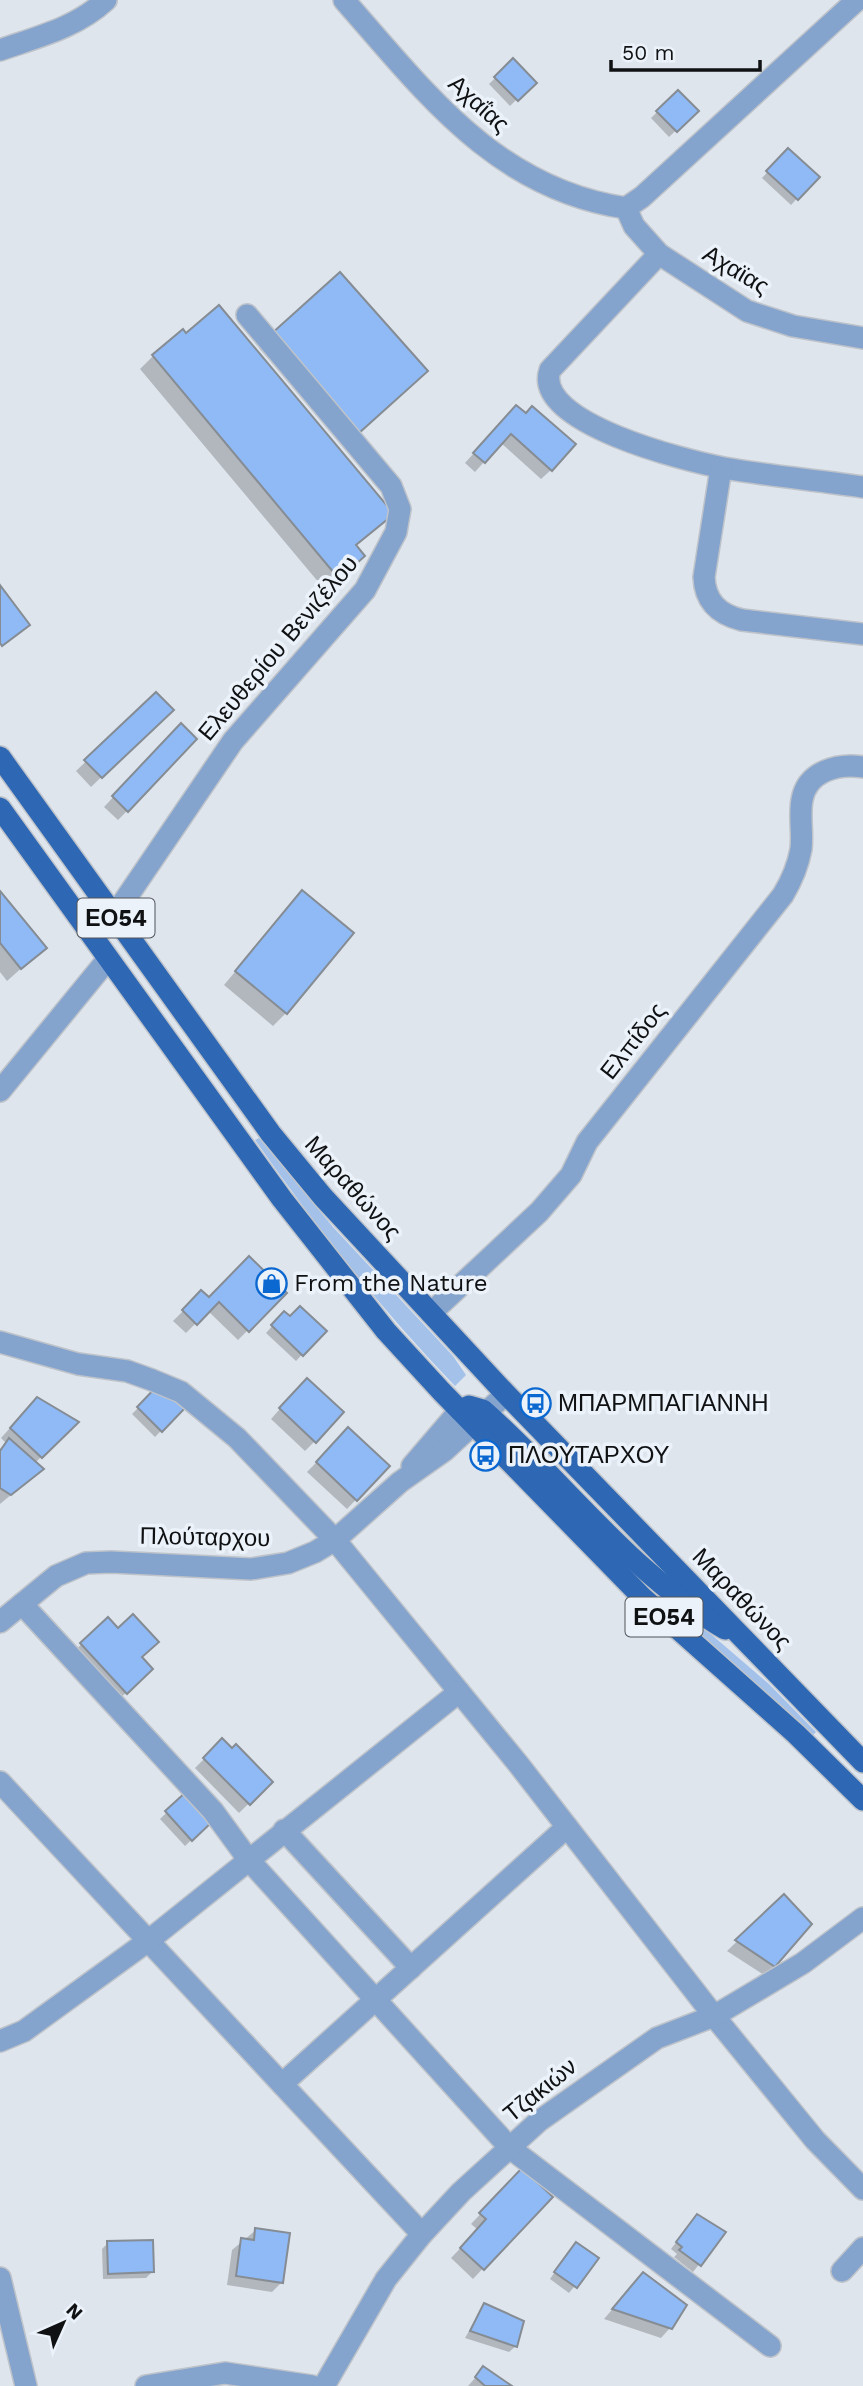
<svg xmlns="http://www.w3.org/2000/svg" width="863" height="2386" font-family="'Work Sans',sans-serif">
	<rect width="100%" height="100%" fill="#dfe5ed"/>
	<g fill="#a4c1ea">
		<path d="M 259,1138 L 333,1227 L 453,1356 L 466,1375 L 455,1386 C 381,1309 316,1227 255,1140 Z"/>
		<path d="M 649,1581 L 769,1684 L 816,1732 L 812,1736 L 645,1586 Z"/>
	</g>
	<g fill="#0003">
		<path d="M 513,61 L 534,82 L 510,106 L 489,84 Z"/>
		<path d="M 678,92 L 696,111 L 669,137 L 651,118 Z"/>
		<path d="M 788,150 L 817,177 L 791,205 L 762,178 Z"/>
		<path d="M 272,335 L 345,444 L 259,348 Z"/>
		<path d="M 153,356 L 378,527 L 355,546 L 350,569 L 325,590 L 140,369 Z"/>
		<path d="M 506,417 L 551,470 L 541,479 L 501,443 L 475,472 L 465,463 Z"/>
		<path d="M 156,694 L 171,710 L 91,787 L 76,771 Z"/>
		<path d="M 171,735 L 127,811 L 118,820 L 104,807 Z"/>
		<path d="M 302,892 L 286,1013 L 273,1026 L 224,985 Z"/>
		<path d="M 0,894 L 44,948 L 7,981 L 0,972 Z"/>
		<path d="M 201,1293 L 209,1300 L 285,1293 L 238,1340 L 208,1311 L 186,1333 L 173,1321 Z"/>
		<path d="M 284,1313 L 324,1331 L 296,1361 L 266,1333 Z"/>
		<path d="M 160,1386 L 183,1408 L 155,1437 L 132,1414 Z"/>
		<path d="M 297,1390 L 315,1441 L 305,1451 L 271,1419 Z"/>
		<path d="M 27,1409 L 76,1422 L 35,1463 L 42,1469 L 0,1504 L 0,1449 L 6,1443 L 1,1438 Z"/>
		<path d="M 348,1430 L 387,1467 L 347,1509 L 307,1472 Z"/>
		<path d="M 108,1620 L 140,1658 L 141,1679 L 116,1702 L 71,1654 Z"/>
		<path d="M 222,1741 L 271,1782 L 239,1813 L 195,1768 Z"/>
		<path d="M 186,1794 L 211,1821 L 185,1846 L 160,1819 Z"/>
		<path d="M 784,1896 L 774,1966 L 764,1975 L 727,1951 Z"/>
		<path d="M 522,2170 L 550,2197 L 473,2279 L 451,2258 L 478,2230 L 471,2224 Z"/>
		<path d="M 691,2223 L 724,2233 L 693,2272 L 674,2257 L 677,2254 L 671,2249 Z"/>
		<path d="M 256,2230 L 282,2282 L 272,2292 L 227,2285 L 232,2250 Z"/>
		<path d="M 108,2243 L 152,2272 L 146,2278 L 103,2279 L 102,2249 Z"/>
		<path d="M 570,2250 L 597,2259 L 569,2293 L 550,2279 Z"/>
		<path d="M 634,2284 L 670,2328 L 661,2338 L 604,2319 Z"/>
		<path d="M 484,2305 L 516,2346 L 509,2352 L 465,2338 Z"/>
		<path d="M 484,2368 L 511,2386 L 468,2386 Z"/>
	</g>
	<g fill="#8fbaf5" stroke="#868c93" stroke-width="2">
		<path d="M 513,58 L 537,83 L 518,101 L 494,77 Z"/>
		<path d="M 678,90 L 699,111 L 677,132 L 656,111 Z"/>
		<path d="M 788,148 L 820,177 L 798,200 L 766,171 Z"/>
		<path d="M 340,272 L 428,371 L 359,433 L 271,334 Z"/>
		<path d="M 219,305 L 394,514 L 356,545 L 365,556 L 339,579 L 152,355 L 183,329 L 186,333 Z"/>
		<path d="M 516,405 L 526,413 L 532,406 L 576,444 L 552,471 L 511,434 L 485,463 L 473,453 Z"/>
		<path d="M 0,585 L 30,625 L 2,646 L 0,643 Z"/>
		<path d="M 156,692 L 174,710 L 102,778 L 84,760 Z"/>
		<path d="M 181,723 L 197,739 L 128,812 L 112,796 Z"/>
		<path d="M 302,890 L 354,933 L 287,1014 L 235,971 Z"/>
		<path d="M 0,891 L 47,948 L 21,969 L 0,943 Z"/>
		<path d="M 249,1256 L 287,1293 L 249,1332 L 219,1302 L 197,1325 L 182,1310 L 201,1290 L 209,1297 Z"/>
		<path d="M 300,1306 L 327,1331 L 303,1356 L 271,1325 L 284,1311 L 290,1316 Z"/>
		<path d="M 307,1378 L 344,1412 L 316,1443 L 279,1408 Z"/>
		<path d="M 160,1383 L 185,1408 L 162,1432 L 137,1407 Z"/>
		<path d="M 37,1397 L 79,1422 L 42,1458 L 10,1428 Z"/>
		<path d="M 348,1427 L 390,1466 L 357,1501 L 316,1462 Z"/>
		<path d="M 9,1438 L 44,1469 L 11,1495 L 0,1488 L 0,1451 Z"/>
		<path d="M 133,1614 L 159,1642 L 142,1657 L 153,1669 L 127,1694 L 80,1643 L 108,1617 L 118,1628 Z"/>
		<path d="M 222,1738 L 232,1748 L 236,1744 L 273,1782 L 250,1805 L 203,1758 Z"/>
		<path d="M 186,1792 L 213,1821 L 192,1841 L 165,1811 Z"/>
		<path d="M 784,1894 L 812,1924 L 775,1967 L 735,1940 Z"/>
		<path d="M 522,2168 L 553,2197 L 484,2270 L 460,2248 L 486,2219 L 479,2213 Z"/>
		<path d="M 697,2214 L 726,2232 L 701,2266 L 679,2250 L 682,2247 L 676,2242 Z"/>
		<path d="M 255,2228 L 290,2233 L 283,2283 L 236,2276 L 241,2238 L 254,2240 Z"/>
		<path d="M 153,2240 L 154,2272 L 108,2274 L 107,2241 Z"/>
		<path d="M 576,2242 L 599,2258 L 577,2288 L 554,2272 Z"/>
		<path d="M 643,2272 L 687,2305 L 672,2329 L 612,2309 Z"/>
		<path d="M 484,2303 L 524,2321 L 517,2347 L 470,2331 Z"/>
		<path d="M 483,2366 L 512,2386 L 485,2386 L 475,2377 Z"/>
	</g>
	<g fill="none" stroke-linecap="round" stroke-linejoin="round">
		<defs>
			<g id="minor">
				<path d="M 344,0 C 425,92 496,189 626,208 L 634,226 L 659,254 L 747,311 L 793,326 L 863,338"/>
				<path d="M 0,50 C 37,37 76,28 106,0"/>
				<path d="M 626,208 L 642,197 L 857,0"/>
				<path d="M 659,254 L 550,370 C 532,423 687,461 724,468 C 770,476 817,480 863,487"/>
				<path d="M 721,468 L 704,577 C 705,601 718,614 742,620 L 863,634"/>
				<path d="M 114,916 L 233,741 L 365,590 L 396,532 L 400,509 L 391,486 L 247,315"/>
				<path d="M 0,1091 L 108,959"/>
				<path d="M 431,1313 L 539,1212 L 571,1175 L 587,1142 L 783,895 C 792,880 798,866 801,849 C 803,833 799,816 802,800 C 807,771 838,763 863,767"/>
				<path d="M 0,1342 L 78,1364 L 127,1371 L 152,1380 L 181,1392 L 237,1438 L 335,1540 L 519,1765 L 714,2016 L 815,2140 L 863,2189"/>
				<path d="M 412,1466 L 460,1410"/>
				<path d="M 22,1604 L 213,1811 L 248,1859 L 510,2148 L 770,2346"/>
				<path d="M 0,1622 L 56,1576 L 86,1563 L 111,1562 L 251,1569 L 288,1563 L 315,1552 L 335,1540 L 400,1482 L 444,1451 L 506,1394"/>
				<path d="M 0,1782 L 422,2234"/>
				<path d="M 284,1830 L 411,1968"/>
				<path d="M 0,2041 L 24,2031 L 148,1941 L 459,1692"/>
				<path d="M 282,2084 L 567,1827"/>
				<path d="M 842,2271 L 863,2248"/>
				<path d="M 0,2278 L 26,2386"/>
				<path d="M 146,2386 L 225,2373 L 312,2386"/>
				<path d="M 324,2386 L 386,2279 L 422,2234 L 461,2192 L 539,2121 L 657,2038 L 714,2016 L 803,1963 L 863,1918"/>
			</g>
			<g id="major">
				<path d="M 0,757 L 271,1134 L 323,1197 L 506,1394 L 863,1762"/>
				<path d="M 0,808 L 282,1199 L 386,1331 L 442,1392 L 642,1597 L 796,1734 L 863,1800"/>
				<path d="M 460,1410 L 469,1406 L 483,1410 C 565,1483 629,1572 725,1629"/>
			</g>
		</defs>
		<use href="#minor" stroke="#bec3ca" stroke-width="24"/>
		<use href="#major" stroke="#bec3ca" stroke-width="24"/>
		<use href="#minor" stroke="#84a3cd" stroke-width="21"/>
		<use href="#major" stroke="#2e67b3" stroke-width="21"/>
	</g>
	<defs>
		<symbol id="shop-ring" viewBox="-11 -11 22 22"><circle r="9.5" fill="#ecf2fa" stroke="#0b68d1" stroke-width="1.5"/><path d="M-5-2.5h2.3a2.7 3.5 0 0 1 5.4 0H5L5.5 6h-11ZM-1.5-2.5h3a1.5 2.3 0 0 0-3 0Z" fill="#0b68d1"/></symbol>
		<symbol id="bus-ring" viewBox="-11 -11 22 22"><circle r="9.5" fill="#ecf2fa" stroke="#0b68d1" stroke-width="1.5"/><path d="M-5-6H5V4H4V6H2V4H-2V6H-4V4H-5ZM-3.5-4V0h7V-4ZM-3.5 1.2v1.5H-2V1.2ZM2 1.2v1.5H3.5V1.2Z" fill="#0b68d1"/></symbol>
	</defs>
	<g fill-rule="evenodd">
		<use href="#shop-ring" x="254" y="1266" width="35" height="35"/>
		<use href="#bus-ring" x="518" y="1386" width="35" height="35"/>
		<use href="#bus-ring" x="468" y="1438" width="35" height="35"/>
	</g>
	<g text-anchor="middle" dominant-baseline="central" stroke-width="7" stroke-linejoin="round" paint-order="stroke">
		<g fill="#ecf2fa" stroke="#515458" stroke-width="2">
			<rect x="77.5" y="898.5" width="77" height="39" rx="5"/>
			<rect x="625.5" y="1597.5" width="77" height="39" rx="5"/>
		</g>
		<g font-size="23" font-weight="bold" fill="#0f1113">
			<text x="116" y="918">ΕΟ54</text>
			<text x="664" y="1617">ΕΟ54</text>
		</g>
		<g font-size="24" fill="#0f1113" stroke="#ecf2fa">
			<text transform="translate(479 104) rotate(42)">Αχαΐας</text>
			<text transform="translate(736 270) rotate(31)">Αχαϊας</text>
			<text transform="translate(278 648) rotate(-50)">Ελευθερίου Βενιζέλου</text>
			<text transform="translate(633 1041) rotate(-52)">Ελπίδος</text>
			<text transform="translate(353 1188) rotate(48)">Μαραθώνος</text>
			<text transform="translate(205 1537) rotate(1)">Πλούταρχου</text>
			<text transform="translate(742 1599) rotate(46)">Μαραθώνος</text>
			<text transform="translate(540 2090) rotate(-39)">Τζακιών</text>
		</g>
		<g font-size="24" fill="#0f1113" stroke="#ecf2fa" text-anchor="start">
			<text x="294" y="1283">From the Nature</text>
			<text x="558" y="1403">ΜΠΑΡΜΠΑΓΙΑΝΝΗ</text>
			<text x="508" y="1455">ΠΛΟΥΤΑΡΧΟΥ</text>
		</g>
	</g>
	<g transform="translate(63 2323) rotate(45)" stroke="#ecf2fa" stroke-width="5" paint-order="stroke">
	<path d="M0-5L12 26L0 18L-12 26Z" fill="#0f1113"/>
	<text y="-10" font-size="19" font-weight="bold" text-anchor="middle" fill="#0f1113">N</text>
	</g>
	<path d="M611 60v10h149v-10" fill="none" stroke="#0f1113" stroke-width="3.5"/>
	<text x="622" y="60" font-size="21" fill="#0f1113" stroke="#ecf2fa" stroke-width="5" paint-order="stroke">50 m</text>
</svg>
